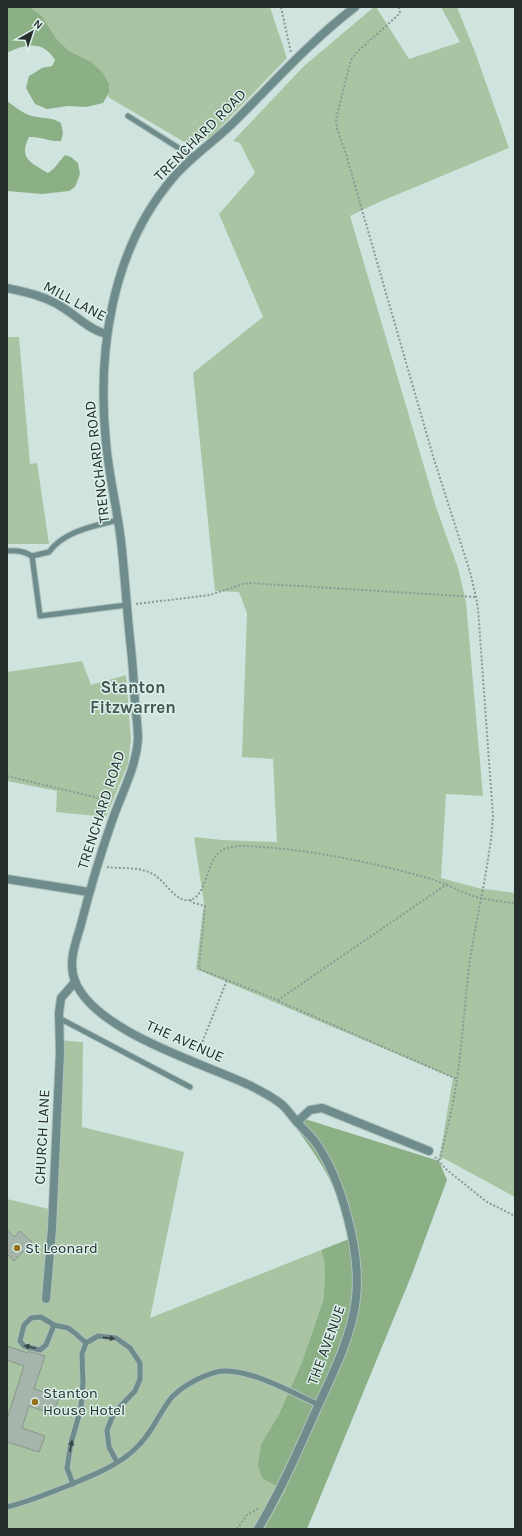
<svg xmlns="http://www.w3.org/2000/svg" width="522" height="1536" font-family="Karla,sans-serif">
	<rect width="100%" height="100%" fill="#d0e4df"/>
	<g fill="#a8c4a2">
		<path d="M 30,7 L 270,7 L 287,58 L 212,136 L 191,146 L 108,97 L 109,93 L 78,56 L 69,51 L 56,38 L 42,16 Z"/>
		<path d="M 374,7 L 376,7 L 409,59 L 460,42 L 441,7 L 457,7 L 475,52 L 509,148 L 377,203 L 350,216 L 436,507 L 458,568 L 466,602 L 483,796 L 446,794 L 441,878 L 478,888 L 515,893 L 515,1197 L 443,1158 L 439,1161 L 453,1078 L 196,969 L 204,903 L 194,837 L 222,840 L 277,842 L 273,759 L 242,757 L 247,613 L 239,592 L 215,591 L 193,373 L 263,317 L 219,214 L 255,173 L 240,143 L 233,141 L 304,66 Z"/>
		<path d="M 7,337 L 19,337 L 30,464 L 37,463 L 49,544 L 7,544 Z"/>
		<path d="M 82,661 L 91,685 L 126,675 L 131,740 L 128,764 L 106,817 L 56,812 L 57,791 L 7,781 L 7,672 Z"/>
		<path d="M 57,1040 L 83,1042 L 82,1127 L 184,1152 L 150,1318 L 321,1250 L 324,1260 L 325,1279 L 323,1301 L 302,1362 L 279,1414 L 261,1444 L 274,1485 L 286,1489 L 264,1529 L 7,1529 L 7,1199 L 49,1209 Z"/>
	</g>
	<g fill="#8cb085">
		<path d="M 7,7 L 30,7 L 42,16 L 56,38 L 69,51 L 91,62 L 102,72 L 109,84 L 109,93 L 103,103 L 86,107 L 68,106 L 47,109 L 35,104 L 26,88 L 29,76 L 42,68 L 52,66 L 55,60 C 43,40 25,44 7,53 Z"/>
		<path d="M 7,101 C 14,106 21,112 29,115 C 40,119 50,116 61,123 L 63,133 L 61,141 C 50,142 40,136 29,137 C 18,159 32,163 48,173 C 56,168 59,161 65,155 L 71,157 L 78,163 L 80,174 L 75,187 L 69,191 L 42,194 L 7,191 Z"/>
		<path d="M 305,1119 L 439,1161 L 447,1180 L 412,1274 L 307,1529 L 264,1529 L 286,1489 L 274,1485 L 262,1478 L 258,1465 L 261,1444 L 279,1414 L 302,1362 L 323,1301 L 325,1279 L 324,1260 L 321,1250 L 349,1239 C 343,1218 339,1197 329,1178 C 319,1159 307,1143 295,1126 Z"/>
	</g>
	<g fill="#a5b5ac" stroke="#87978e">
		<path d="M 7,1230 L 14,1237 L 20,1231 L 32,1242 L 14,1261 L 7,1254 Z"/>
		<path d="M 7,1346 L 28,1353 L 28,1351 L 45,1356 L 34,1389 L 59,1397 L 53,1414 L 29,1406 L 22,1428 L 45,1436 L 39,1452 L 7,1442 L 7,1419 L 24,1366 L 7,1360 Z"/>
	</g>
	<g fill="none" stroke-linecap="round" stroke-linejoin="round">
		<defs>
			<g id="service">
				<path d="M 128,116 L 193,157"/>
				<path d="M 118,520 C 94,526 64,531 49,552 L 32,556 L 40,616 L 127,605"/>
				<path d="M 7,551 C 17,550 23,551 32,556"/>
				<path d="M 59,1018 L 190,1087"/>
				<path d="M 54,1325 L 46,1345 L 40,1350 L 24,1346 L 20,1341 L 24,1325 L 31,1318 L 41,1317 L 54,1325 L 68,1328 L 75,1333 L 86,1343"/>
				<path d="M 73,1484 L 67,1468 L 71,1443 L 81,1408 L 83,1383 L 82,1354 L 86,1343 L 98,1336 L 116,1338 L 130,1348 L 140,1363 L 140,1379 L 135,1391 L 114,1413 L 107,1430 L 109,1447 L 117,1462"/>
				<path d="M 7,1507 C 28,1502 47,1494 67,1486 C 91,1476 116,1467 135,1449 C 152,1434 158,1414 172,1397 C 179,1390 188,1384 196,1380 C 204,1376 213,1372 222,1371 C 251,1369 293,1393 319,1405"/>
			</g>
			<g id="minor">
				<path d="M 7,288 C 24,292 41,295 57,304 C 74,313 88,330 107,334"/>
				<path d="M 7,879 L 89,892"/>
				<path d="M 297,1122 L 310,1110 L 322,1108 L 429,1151"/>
				<path d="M 46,1299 L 52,1228 L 60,1052 L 59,1013 L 61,998 L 75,982"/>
				<path d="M 258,1529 C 281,1490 299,1449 317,1408 C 333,1373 352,1336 356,1298 C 361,1253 342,1180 316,1143 C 311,1136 304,1130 298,1123 C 292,1117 287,1108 280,1103 C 271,1096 259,1090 249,1085 C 202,1063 94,1031 75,981 C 68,964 75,944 80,928 C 89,893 99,858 111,824 C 120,796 136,769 138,739 C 138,727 136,714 135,703 C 134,685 133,667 131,649 C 127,613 125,577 121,541 C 117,508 109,476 106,443 C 97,352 111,251 172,179 C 191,156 217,140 238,118 C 276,80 312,40 355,7"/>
			</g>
		</defs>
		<use href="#service" stroke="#aec0bb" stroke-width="7"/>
		<use href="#minor" stroke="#aec0bb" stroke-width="10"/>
		<g stroke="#8a9a96" stroke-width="2" stroke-dasharray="2 2" stroke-linecap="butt">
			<path d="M 281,7 L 291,53"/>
			<path d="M 399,7 L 400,13 L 396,17 L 357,52 L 351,60 L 336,119 L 337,129 L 345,151 L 433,456 L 470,572 L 476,597 L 478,609 L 493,816 C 490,865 477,912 470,960 C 465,997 463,1035 458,1072 C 454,1102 447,1132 439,1161"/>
			<path d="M 136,604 L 210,595 L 243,584 L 249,583 L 476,597"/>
			<path d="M 7,776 L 111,801"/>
			<path d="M 107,867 C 123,869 142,866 156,876 C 166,883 176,902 189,900 C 207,898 206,860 221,851 C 232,844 249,846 262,847 C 318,851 374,863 428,878 C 445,883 460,892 476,897 C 489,900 502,902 515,903"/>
			<path d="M 190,900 L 194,903 L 205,906 L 199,969 L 278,1000 L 447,884"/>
			<path d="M 278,1001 L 457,1079"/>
			<path d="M 198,1053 L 227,980"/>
			<path d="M 435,1157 L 447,1170 L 487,1202 L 515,1216"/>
			<path d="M 237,1529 L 247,1515 L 259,1508"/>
		</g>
		<use href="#service" stroke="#6f8c8c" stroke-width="5"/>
		<use href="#minor" stroke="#6f8c8c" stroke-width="8"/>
	</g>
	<defs><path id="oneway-solid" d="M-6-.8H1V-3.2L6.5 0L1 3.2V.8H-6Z"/></defs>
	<g fill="#384644">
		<use href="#oneway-solid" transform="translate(109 1338) rotate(6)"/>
		<use href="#oneway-solid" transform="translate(30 1347) rotate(-165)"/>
		<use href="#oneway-solid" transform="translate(71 1446) rotate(-79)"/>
	</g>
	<g fill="#97711b" stroke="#ddf1ec" stroke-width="1.5">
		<circle cx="17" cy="1248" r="4"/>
		<circle cx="35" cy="1402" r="4"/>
	</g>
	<g text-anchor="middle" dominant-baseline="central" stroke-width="3" stroke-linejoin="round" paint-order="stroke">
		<g font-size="15" fill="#262e2c" stroke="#ddf1ec">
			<text transform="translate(200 135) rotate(-45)">TRENCHARD ROAD</text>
			<text transform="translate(75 301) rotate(28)">MILL LANE</text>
			<text transform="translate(97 462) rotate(-97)">TRENCHARD ROAD</text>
			<text transform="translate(101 810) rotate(-72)">TRENCHARD ROAD</text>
			<text transform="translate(185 1041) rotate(24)">THE AVENUE</text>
			<text transform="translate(42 1137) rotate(-87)">CHURCH LANE</text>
			<text transform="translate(326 1345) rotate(-70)">THE AVENUE</text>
		</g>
		<g font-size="15" fill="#262e2c" stroke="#ddf1ec" text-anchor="start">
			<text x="25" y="1248">St Leonard</text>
			<text x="43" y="1393">Stanton<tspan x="43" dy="17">House Hotel</tspan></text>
		</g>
		<g font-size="17" font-weight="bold" fill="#455752" stroke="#ddf1ec">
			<text x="133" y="687">Stanton<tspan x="133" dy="20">Fitzwarren</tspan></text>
		</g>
	</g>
	<rect width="522" height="1536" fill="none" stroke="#262e2c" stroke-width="16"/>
	<g transform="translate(32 32) rotate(39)" stroke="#ddf1ec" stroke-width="3" paint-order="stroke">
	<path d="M0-3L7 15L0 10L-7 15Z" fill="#262e2c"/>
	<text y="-6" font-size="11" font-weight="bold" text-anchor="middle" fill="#262e2c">N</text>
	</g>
</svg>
